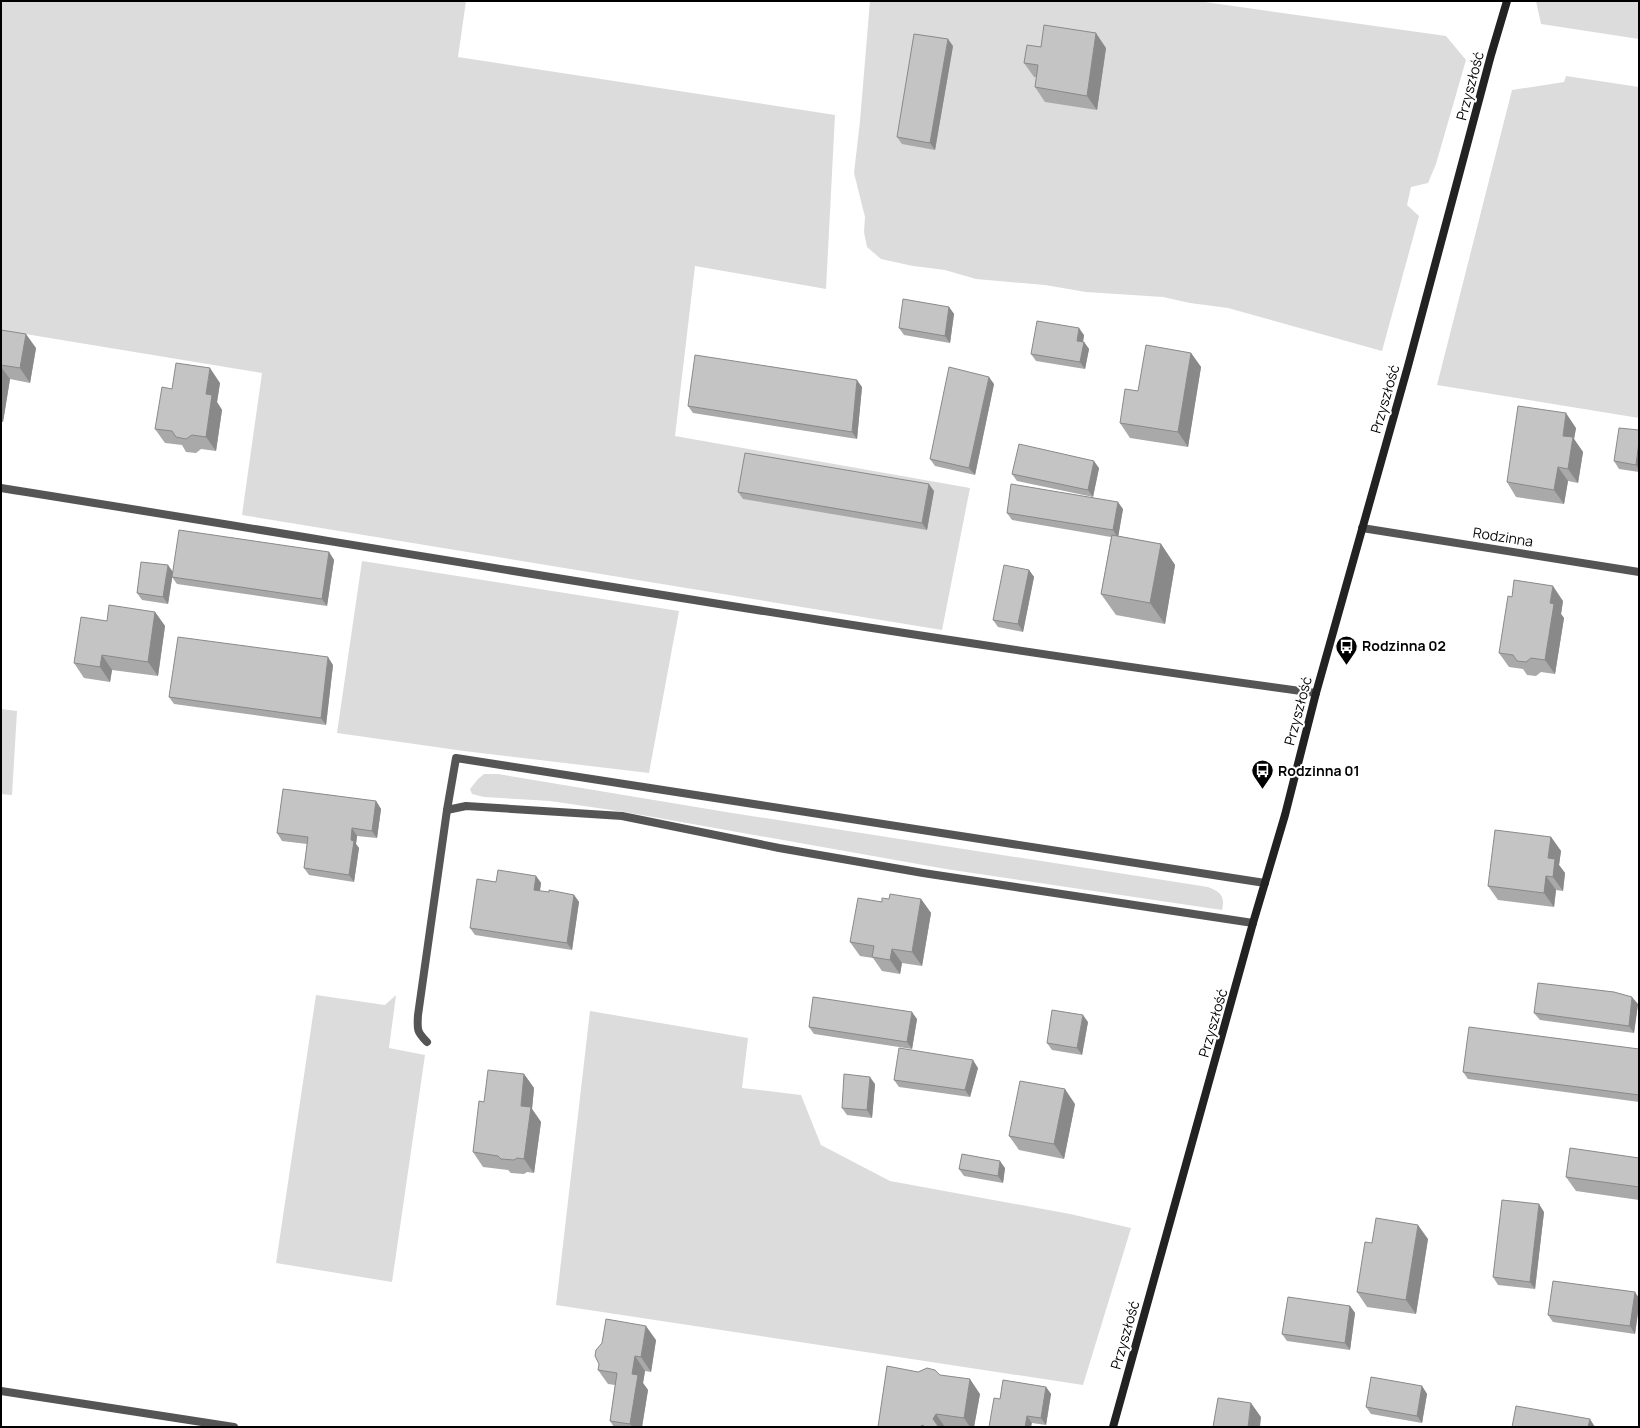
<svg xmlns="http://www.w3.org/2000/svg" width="1640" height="1428" viewBox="0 0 1640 1428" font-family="Manrope,sans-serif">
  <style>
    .green { fill: #dcdcdc }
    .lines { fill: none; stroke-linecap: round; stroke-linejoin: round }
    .lane { stroke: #555; stroke-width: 8 }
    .street { stroke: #555; stroke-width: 8 }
    .secondary { stroke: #222; stroke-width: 8 }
    .wall { fill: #a9a9a9 }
    .shaded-wall { fill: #898989 }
    .building { fill: #c4c4c4; stroke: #898989 }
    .labels { text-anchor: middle; stroke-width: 4; stroke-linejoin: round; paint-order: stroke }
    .street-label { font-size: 14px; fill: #000; stroke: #fff }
    .poi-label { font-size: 14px; font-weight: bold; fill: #000; stroke: #fff; text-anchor: start }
  </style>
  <rect width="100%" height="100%" fill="#fff"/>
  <g class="green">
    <polygon points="1,1 466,1 458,57 835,115 826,289 695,266 675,436 970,488 942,630 242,515 262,373 1,330"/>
    <polygon points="870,1 1198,1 1446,36 1466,60 1436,164 1428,183 1411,187 1407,205 1419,216 1382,351 1228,308 1190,303 1163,297 1086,292 1045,285 976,279 945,270 913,266 881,259 867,247 864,232 865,217 854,173 860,121"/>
    <polygon points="1536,1 1639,1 1639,39 1541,24"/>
    <polygon points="1566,76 1639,87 1639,418 1437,385 1512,90 1564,82"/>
    <polygon points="362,561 679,611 649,773 464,751 337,733"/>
    <polygon points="1,709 17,711 12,795 1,794"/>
    <path d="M484 774H498L726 812 1208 887C1221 892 1225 896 1222 910L946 869 625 812 550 801 484 797 472 794 470 789 478 779Z"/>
    <polygon points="316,995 385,1005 396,995 389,1048 425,1055 392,1282 276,1263"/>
    <polygon points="590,1011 748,1038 742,1088 801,1095 821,1145 890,1181 1070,1214 1131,1228 1083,1385 556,1305"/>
  </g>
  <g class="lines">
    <g class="lane">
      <path d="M1 488C439 558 876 633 1316 693"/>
      <polyline points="447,810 456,758 1265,883"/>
      <path d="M427 1042C417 1032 417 1030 418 1015L447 810 466 806 622 816 779 848 923 873 1253 923"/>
      <polyline points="1,1391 234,1427"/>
    </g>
    <polyline class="street" points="1362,528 1639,572"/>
    <polyline class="secondary" points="1113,1427 1253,923 1285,815 1316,693 1408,366 1491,55 1507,1"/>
  </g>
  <g class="wall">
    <polygon points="953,46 935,150 902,144 897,137"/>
    <polygon points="1041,47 1106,48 1097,110 1045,102 1035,87 1037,77 1034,77 1024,63"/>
    <polygon points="949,307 954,314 950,343 904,335 899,328"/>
    <polygon points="1,330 36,348 30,383 10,379 3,422 1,422"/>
    <polygon points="1084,335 1083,342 1084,342 1089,349 1085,369 1036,361 1031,354"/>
    <polygon points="1191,353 1201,367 1188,447 1130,438 1120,423 1138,391"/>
    <polygon points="220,383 217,402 222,410 216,451 201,449 196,453 186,452 182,445 165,443 155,429 172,389"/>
    <polygon points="994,384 975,475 935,466 930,459"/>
    <polygon points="862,387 857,439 693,413 688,406"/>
    <polygon points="1576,428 1574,439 1583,452 1578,483 1568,481 1564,504 1516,497 1507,482"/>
    <polygon points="1639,430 1639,472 1619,469 1614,461"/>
    <polygon points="1099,468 1093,497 1017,481 1012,474"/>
    <polygon points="934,491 927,530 743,499 738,492"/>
    <polygon points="1123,509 1118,536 1161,544 1175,565 1165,624 1116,615 1101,594 1111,537 1012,520 1007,513"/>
    <polygon points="329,552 334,560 327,606 177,584 172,577"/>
    <polygon points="1029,570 1034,577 1023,632 998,627 993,620"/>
    <polygon points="173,572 168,604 142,600 137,593"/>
    <polygon points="1563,601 1561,614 1564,618 1555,674 1541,672 1536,676 1527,675 1523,669 1509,667 1499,653"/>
    <polygon points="155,612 165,626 158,676 112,670 110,682 84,678 74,663 107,621"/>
    <polygon points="333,665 326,725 174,704 169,697"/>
    <polygon points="376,801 381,809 377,838 357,836 356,844 359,848 354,882 309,875 304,868 307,844 282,841 277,833"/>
    <polygon points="1551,837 1561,851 1559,865 1565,873 1563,891 1556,890 1554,907 1498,900 1488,886"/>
    <polygon points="536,876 541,883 540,891 574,895 579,902 572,950 475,935 470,928 496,882"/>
    <polygon points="889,899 921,899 931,913 922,966 902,963 900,974 882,971 873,958 860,956 850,942 882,902"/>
    <polygon points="1638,1004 1634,1033 1540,1020 1534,1013"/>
    <polygon points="917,1019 912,1049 814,1034 809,1027"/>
    <polygon points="1088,1022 1082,1055 1052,1050 1047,1043"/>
    <polygon points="1639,1049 1639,1102 1468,1079 1463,1072"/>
    <polygon points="978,1068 970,1097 899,1087 894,1080"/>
    <polygon points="524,1074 534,1088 532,1109 541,1122 534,1173 527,1172 524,1174 511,1173 508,1170 483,1167 473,1152 484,1102"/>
    <polygon points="875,1084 872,1118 847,1115 842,1108"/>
    <polygon points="1075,1104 1064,1159 1019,1150 1009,1136"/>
    <polygon points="1639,1158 1639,1200 1576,1191 1566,1177"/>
    <polygon points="1005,1168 1003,1183 964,1176 959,1169"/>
    <polygon points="1544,1212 1535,1289 1498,1285 1493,1277"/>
    <polygon points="1428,1239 1416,1314 1367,1307 1357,1292 1372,1243"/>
    <polygon points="1639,1298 1639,1305 1635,1334 1553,1322 1548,1315"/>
    <polygon points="1350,1306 1355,1313 1350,1350 1287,1341 1282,1334"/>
    <polygon points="656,1340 651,1372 645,1371 643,1383 648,1390 642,1427 614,1427 610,1421 615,1385 608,1384 598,1370"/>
    <polygon points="940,1375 980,1394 974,1427 878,1427"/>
    <polygon points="1422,1386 1427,1394 1422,1423 1371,1414 1366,1407"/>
    <polygon points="1046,1387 1051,1394 1046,1425 1032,1423 1000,1399"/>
  </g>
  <g class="shaded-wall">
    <polygon points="1096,33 1106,48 1097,110 1087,96"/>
    <polygon points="948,39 953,46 935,150 930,143"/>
    <polygon points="949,307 954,314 950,343 945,336"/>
    <polygon points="1079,328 1084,335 1082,348 1077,341"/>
    <polygon points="26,334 36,348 30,383 20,368"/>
    <polygon points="1084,342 1089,349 1085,369 1080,362"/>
    <polygon points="1191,353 1201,367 1188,447 1178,432"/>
    <polygon points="1,367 10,379 3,422 1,420"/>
    <polygon points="210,368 220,383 217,402 222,410 216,451 206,437 206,394"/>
    <polygon points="989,377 994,384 975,475 969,468"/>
    <polygon points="857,380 862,387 857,439 852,432"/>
    <polygon points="1566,413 1576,428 1574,439 1583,452 1578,483 1568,469 1563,436"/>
    <polygon points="1639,442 1639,470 1636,465"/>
    <polygon points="1094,461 1099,468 1093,497 1088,490"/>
    <polygon points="1558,467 1568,481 1564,504 1554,490"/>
    <polygon points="929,484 934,491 927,530 922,523"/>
    <polygon points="1118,502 1123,509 1118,538 1113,530"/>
    <polygon points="1161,544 1175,565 1165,624 1150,603"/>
    <polygon points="329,552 334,560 327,606 322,599"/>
    <polygon points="168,565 173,572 168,604 163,597"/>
    <polygon points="1029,570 1034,577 1023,632 1018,624"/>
    <polygon points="1553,586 1563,601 1561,614 1564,618 1555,674 1545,660 1550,603"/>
    <polygon points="155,612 165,626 158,676 148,662"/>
    <polygon points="102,655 112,670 110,682 100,667"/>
    <polygon points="328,657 333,665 326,725 321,718"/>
    <polygon points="376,801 381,809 377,838 372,831"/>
    <polygon points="352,828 357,836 356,844 359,848 354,882 349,875 351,840"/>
    <polygon points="1551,837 1561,851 1559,865 1565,873 1563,891 1553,877 1548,858"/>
    <polygon points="536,876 541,883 539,897 534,890"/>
    <polygon points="1546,876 1556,890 1554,907 1544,893"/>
    <polygon points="574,895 579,902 572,950 567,943"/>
    <polygon points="921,899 931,913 922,966 912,952"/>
    <polygon points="892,949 902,963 900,974 890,960"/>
    <polygon points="1632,997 1638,1004 1634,1033 1629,1026"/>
    <polygon points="912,1012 917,1019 912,1049 907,1042"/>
    <polygon points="1083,1015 1088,1022 1082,1055 1077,1048"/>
    <polygon points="973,1060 978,1068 970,1097 965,1090"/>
    <polygon points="524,1074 534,1088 532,1109 541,1122 534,1173 524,1159 521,1106"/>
    <polygon points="870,1077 875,1084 872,1118 867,1110"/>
    <polygon points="1065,1089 1075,1104 1064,1159 1054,1144"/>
    <polygon points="1000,1161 1005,1168 1003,1183 998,1176"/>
    <polygon points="1539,1204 1544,1212 1535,1289 1530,1282"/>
    <polygon points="1418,1225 1428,1239 1416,1314 1406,1300"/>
    <polygon points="1635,1292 1639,1298 1639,1305 1635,1334 1630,1326"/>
    <polygon points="1350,1306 1355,1313 1350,1350 1345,1343"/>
    <polygon points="646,1326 656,1340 651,1372 641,1357"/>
    <polygon points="635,1356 645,1371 643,1383 648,1390 642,1427 632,1427 630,1424 632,1374"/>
    <polygon points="970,1379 980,1394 974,1427 970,1427 964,1418"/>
    <polygon points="1422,1386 1427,1394 1422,1423 1417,1416"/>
    <polygon points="1046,1387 1051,1394 1046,1425 1041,1418"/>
    <polygon points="1251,1403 1261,1417 1260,1427 1248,1427"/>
    <polygon points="936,1414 945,1427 939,1427 933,1419"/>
    <polygon points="1027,1416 1032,1423 1031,1427 1025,1427"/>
    <polygon points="1590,1419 1595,1427 1588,1427"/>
  </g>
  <g class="building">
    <polygon points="1044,25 1096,33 1087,96 1035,87 1038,65 1024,63 1027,45 1041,47"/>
    <polygon points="914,34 948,39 930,143 897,137"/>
    <polygon points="903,299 949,307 945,336 899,328"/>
    <polygon points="1037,321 1079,328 1077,341 1084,342 1080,362 1031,354"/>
    <polygon points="1,330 26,334 20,368 1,365"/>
    <polygon points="1146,345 1191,353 1178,432 1120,423 1125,389 1138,391"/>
    <polygon points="695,355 857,380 852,432 688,406"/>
    <polygon points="176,363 210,368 206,394 212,395 206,437 192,435 186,439 176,437 172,431 155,429 162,387 172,389"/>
    <polygon points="949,367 989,377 969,468 930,459"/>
    <polygon points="1518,406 1566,413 1563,436 1573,437 1568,469 1558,467 1554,490 1507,482"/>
    <polygon points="1619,428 1639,430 1639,442 1636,465 1614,461"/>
    <polygon points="1019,444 1094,461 1088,490 1012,474"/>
    <polygon points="745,453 929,484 922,523 738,492"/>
    <polygon points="1011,484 1118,502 1113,530 1007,513"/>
    <polygon points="179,530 329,552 322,599 172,577"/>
    <polygon points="1112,535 1161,544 1150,603 1101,594"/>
    <polygon points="141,562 168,565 163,597 137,593"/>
    <polygon points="1004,565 1029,570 1018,624 993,620"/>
    <polygon points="1514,580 1553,586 1550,603 1554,604 1545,660 1531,658 1526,662 1517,661 1513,655 1499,653 1508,596 1512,597"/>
    <polygon points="109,605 155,612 148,662 102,655 100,667 74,663 81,617 107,621"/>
    <polygon points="178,637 328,657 321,718 169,697"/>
    <polygon points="283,789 376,801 372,831 352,828 351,840 354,841 349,875 304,868 308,837 277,833"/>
    <polygon points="1495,830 1551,837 1548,858 1555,859 1553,877 1546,876 1544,893 1488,886"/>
    <polygon points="498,870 536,876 534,890 549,892 549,890 574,895 567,943 470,928 477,879 496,882"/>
    <polygon points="890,894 921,899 912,952 892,949 890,960 872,957 874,946 850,942 858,898 882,902 882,898 889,899"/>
    <polygon points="1538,983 1614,992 1632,997 1629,1026 1534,1013"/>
    <polygon points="813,997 912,1012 907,1042 809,1027"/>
    <polygon points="1052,1010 1083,1015 1077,1048 1047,1043"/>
    <polygon points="1469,1027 1639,1049 1639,1095 1463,1072"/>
    <polygon points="899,1048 973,1060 965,1090 894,1080"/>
    <polygon points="488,1070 524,1074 521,1106 531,1107 524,1159 517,1158 514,1160 501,1159 498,1156 473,1152 479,1101 484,1102"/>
    <polygon points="844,1074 870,1077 867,1110 842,1108"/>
    <polygon points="1020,1081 1065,1089 1054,1144 1009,1136"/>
    <polygon points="1570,1148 1639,1158 1639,1187 1566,1177"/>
    <polygon points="962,1154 1000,1161 998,1176 959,1169"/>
    <polygon points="1502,1200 1539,1204 1530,1282 1493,1277"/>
    <polygon points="1376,1218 1418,1225 1406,1300 1357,1292 1365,1242 1372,1243"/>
    <polygon points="1553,1281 1635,1292 1630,1326 1548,1315"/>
    <polygon points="1288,1297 1350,1306 1345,1343 1282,1334"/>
    <polygon points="606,1319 646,1326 641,1357 635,1356 632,1374 638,1375 630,1424 610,1421 617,1373 598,1370 599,1364 595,1356 596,1350 602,1343"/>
    <polygon points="887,1366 918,1372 927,1368 935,1370 940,1375 970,1379 964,1418 936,1414 933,1419 938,1426 937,1427 924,1427 923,1425 919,1427 878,1427"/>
    <polygon points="1371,1377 1422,1386 1417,1416 1366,1407"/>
    <polygon points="1003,1380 1046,1387 1041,1418 1027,1416 1025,1427 989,1427 994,1398 1000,1399"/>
    <polygon points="1218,1398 1251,1403 1248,1427 1213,1427"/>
    <polygon points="1516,1406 1590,1419 1588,1427 1512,1427"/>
  </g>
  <defs>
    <symbol id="bus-pin" viewBox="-11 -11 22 30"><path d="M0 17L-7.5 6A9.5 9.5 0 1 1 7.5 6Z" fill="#000" stroke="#fff"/><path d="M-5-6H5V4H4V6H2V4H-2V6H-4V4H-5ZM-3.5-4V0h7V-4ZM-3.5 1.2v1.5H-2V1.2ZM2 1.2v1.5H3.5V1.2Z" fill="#fff"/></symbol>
  </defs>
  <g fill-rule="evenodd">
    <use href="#bus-pin" x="1334" y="634" width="25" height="34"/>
    <use href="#bus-pin" x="1250" y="758" width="25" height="34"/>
  </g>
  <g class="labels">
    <g class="street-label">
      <text transform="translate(1470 86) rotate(-75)" y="5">Przyszłość</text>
      <text transform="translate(1385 399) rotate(-74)" y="5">Przyszłość</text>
      <text transform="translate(1503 537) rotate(9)" y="5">Rodzinna</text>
      <text transform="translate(1298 711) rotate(-75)" y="5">Przyszłość</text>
      <text transform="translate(1213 1023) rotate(-74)" y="5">Przyszłość</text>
      <text transform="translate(1125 1335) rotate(-74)" y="5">Przyszłość</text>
    </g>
    <g class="poi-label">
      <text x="1362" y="651">Rodzinna 02</text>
      <text x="1278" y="776">Rodzinna 01</text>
    </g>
  </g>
  <rect width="1640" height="1428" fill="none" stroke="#000000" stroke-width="4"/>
</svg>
